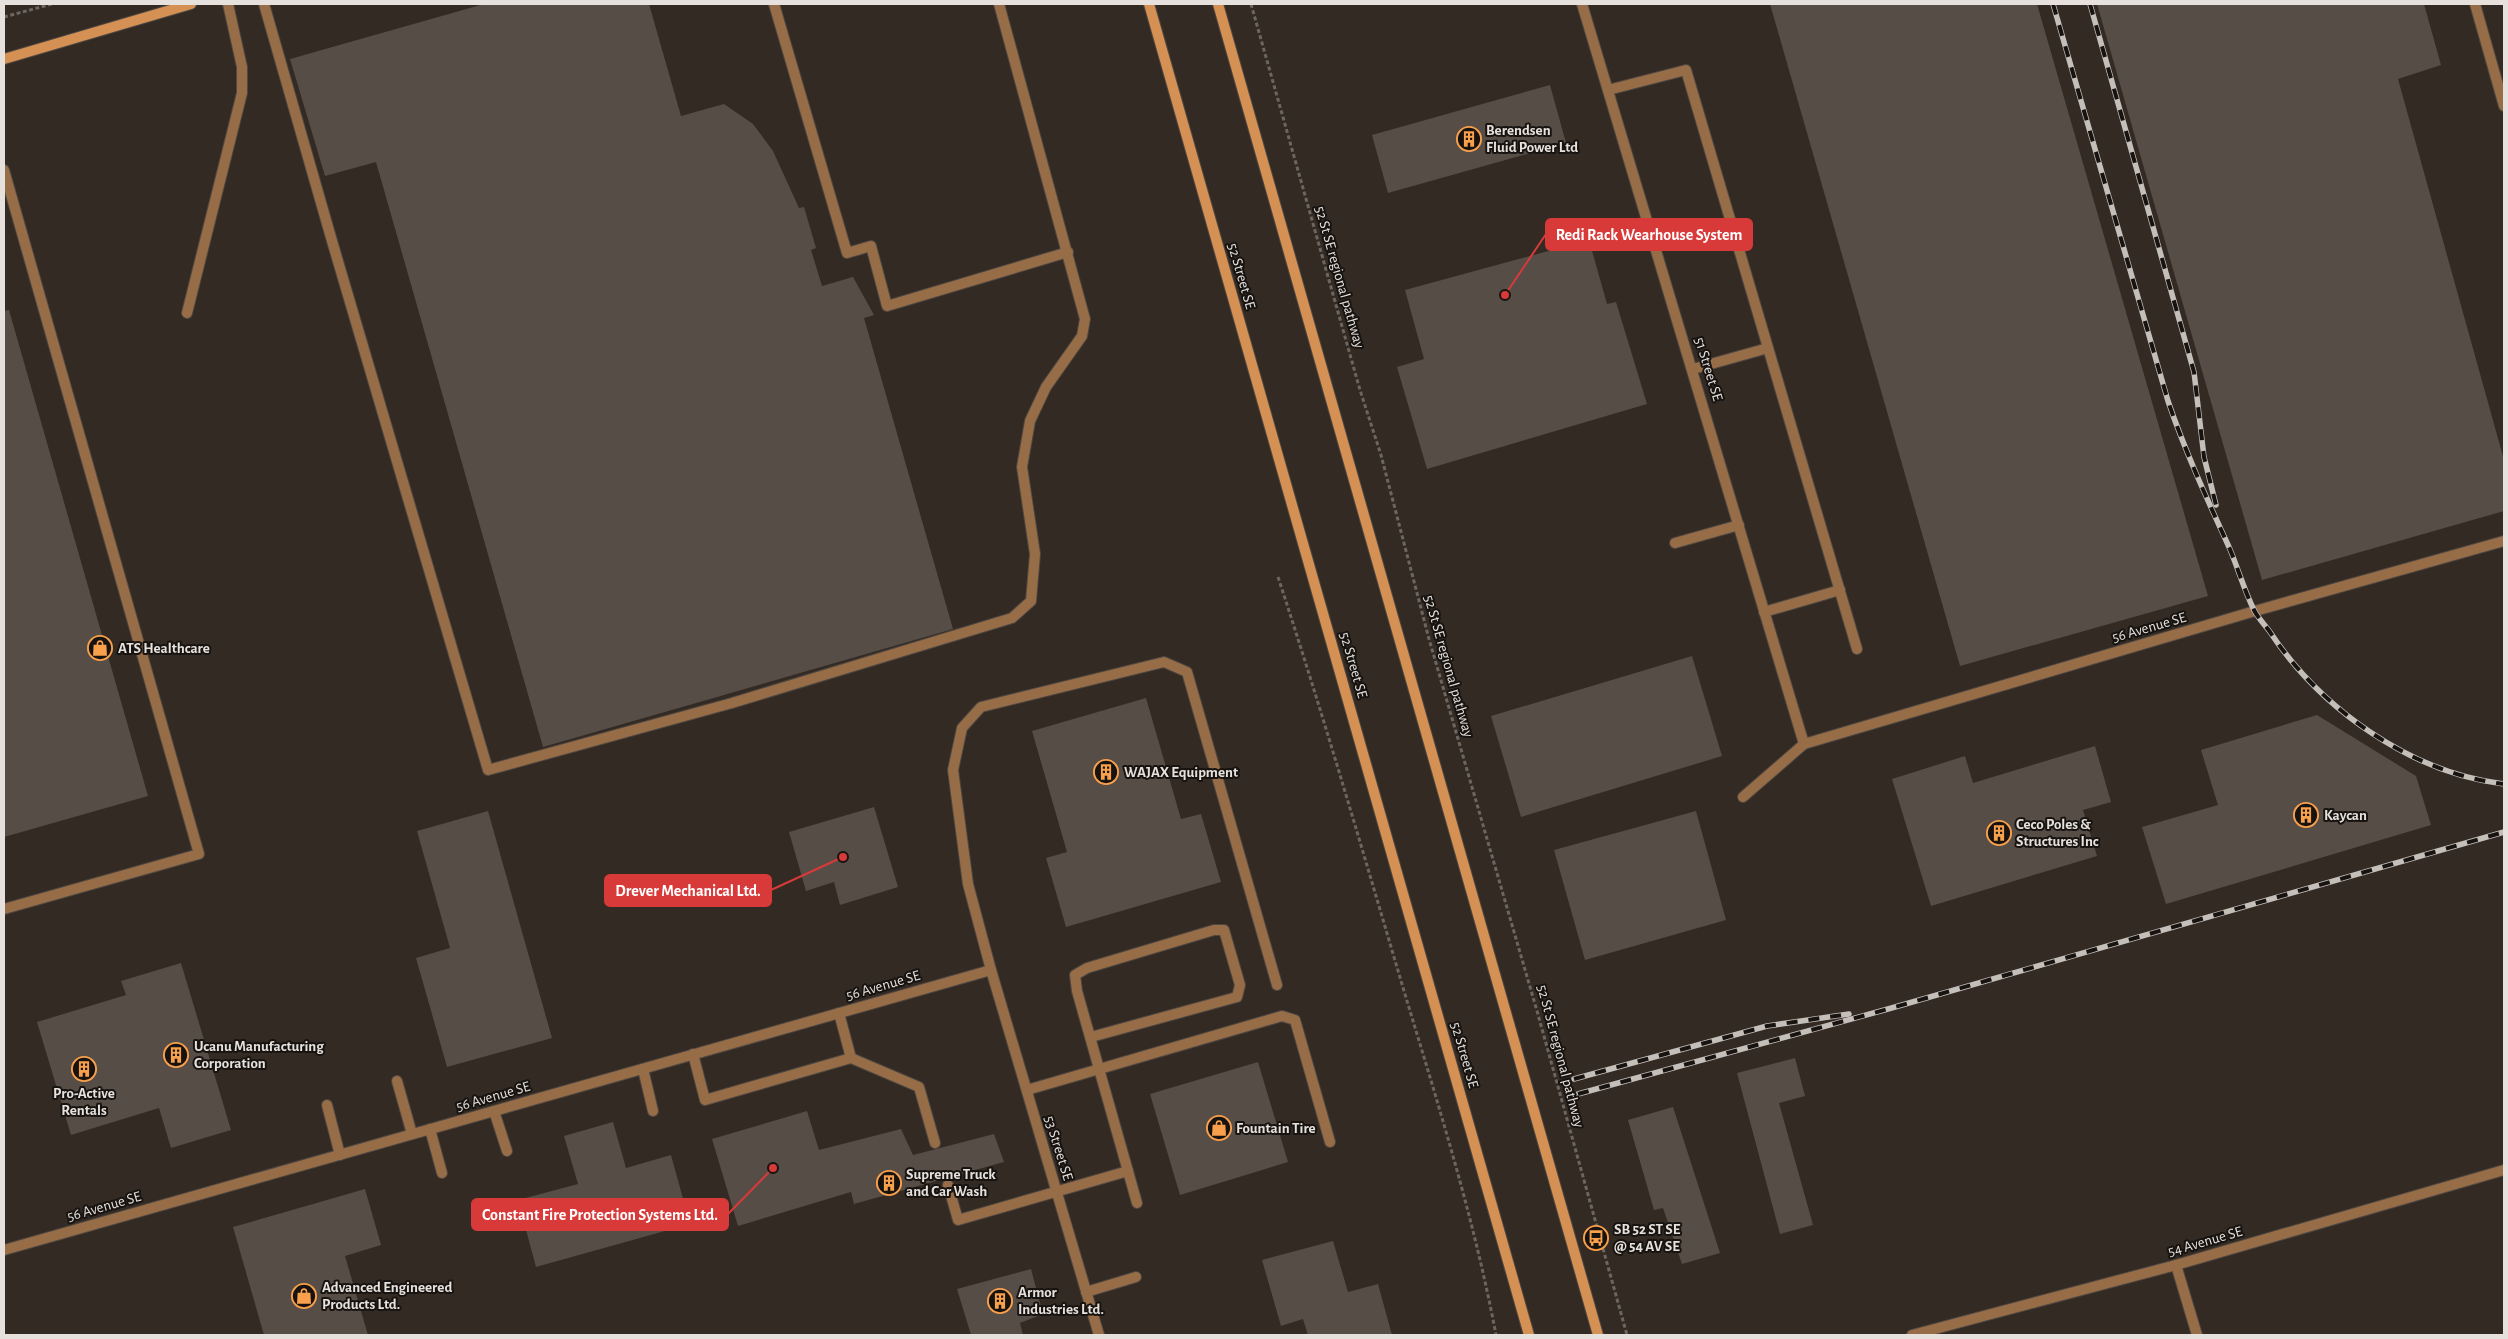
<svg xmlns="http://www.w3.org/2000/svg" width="2508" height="1339" viewBox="0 0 2508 1339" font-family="'Alegreya Sans',sans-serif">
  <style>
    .building { fill: #564d46 }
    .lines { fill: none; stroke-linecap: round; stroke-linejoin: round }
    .lane-casing { stroke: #4f4741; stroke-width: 12 }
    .street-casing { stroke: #4f4741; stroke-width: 12 }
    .secondary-casing { stroke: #4f4741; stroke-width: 12 }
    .path { stroke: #6d6660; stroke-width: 3; stroke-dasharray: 4 2.5; stroke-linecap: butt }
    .lane { stroke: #976d48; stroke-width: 10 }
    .street { stroke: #976d48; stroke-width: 10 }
    .secondary { stroke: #d59154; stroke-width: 10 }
    .rail-casing { stroke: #c5bfba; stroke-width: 5.5 }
    .rail { stroke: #171310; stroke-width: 4; stroke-dasharray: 11; stroke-linecap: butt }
    .labels { text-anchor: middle; stroke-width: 4; stroke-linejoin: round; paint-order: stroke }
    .poi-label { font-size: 15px; font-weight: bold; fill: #e6e1dc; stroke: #171310; text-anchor: start }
    .street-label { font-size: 15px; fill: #e6e1dc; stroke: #171310 }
    .leader { fill: none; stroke: #d83a3a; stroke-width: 2 }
    .callout-dot { fill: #d83a3a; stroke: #171310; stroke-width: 2 }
    .callout { fill: #d83a3a; stroke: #d83a3a; stroke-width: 2 }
    .callout-label { font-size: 16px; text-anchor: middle; font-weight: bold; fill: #fff }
  </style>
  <rect width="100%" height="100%" fill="#322a23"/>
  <g class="building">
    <polygon points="484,4 649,4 681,116 724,104 753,124 773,151 799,208 804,207 816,248 811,250 822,286 853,277 874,315 864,318 953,629 543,747 376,162 325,176 290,59"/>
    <polygon points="1770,4 2037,4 2208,596 1960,666"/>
    <polygon points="2097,4 2424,4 2441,65 2398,79 2504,460 2504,511 2262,580"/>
    <polygon points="1550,85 1566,143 1388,193 1372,135"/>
    <polygon points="1589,240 1607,304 1616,302 1647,404 1427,469 1397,367 1424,359 1405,290"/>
    <polygon points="9,310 148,796 4,837 4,311"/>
    <polygon points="1692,656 1722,756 1521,817 1491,716"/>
    <polygon points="1146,698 1181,819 1201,814 1221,882 1066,927 1046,858 1067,852 1032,731"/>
    <polygon points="2317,715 2416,776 2431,825 2166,904 2142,827 2218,805 2201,750"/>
    <polygon points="2095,746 2111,802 2083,810 2097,856 1931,906 1892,779 1965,756 1973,783"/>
    <polygon points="874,807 898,887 840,905 834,882 806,891 789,832"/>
    <polygon points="488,811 552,1038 447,1067 416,958 450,948 417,831"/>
    <polygon points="1696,811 1726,920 1585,960 1554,850"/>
    <polygon points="181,963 231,1130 171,1148 159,1108 71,1135 37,1022 126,995 121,981"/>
    <polygon points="1795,1058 1805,1096 1779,1103 1813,1225 1780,1234 1737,1073"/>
    <polygon points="1258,1062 1288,1162 1180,1195 1150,1094"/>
    <polygon points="1673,1107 1720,1253 1682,1264 1663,1208 1654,1210 1628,1120"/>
    <polygon points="807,1111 819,1150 901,1129 913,1155 994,1134 1004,1162 854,1204 851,1192 738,1226 712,1139"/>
    <polygon points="613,1122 626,1168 671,1155 690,1224 536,1267 518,1200 578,1184 564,1136"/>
    <polygon points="365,1189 381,1245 345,1256 368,1335 264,1335 233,1227"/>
    <polygon points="1333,1241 1348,1292 1378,1284 1392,1335 1308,1335 1303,1319 1281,1326 1262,1260"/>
    <polygon points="1031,1269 1043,1314 1020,1323 1023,1335 971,1335 957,1289"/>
  </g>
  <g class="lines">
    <defs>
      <g id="lane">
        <polyline points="264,4 332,241 488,770 732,703 1012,618 1031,601 1035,554 1022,467 1030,421 1046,387 1082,336 1085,319 999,4"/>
        <polyline points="774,4 847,253 871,246 887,306 1068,252"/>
        <polyline points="2475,4 2504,106"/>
        <polyline points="1608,90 1686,70 1857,649"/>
        <polyline points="4,170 199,854 4,909"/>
        <polyline points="187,313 242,93 242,67 228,4"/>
        <polyline points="1693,369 1768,348"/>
        <polyline points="1675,543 1739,525"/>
        <polyline points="1764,612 1840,590"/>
        <polyline points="1743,797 1804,744"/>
        <polyline points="991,970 968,884 953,770 962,728 981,707 1164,662 1187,672 1277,985"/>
        <polyline points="839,1013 851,1058"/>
        <polyline points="1091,1037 1237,997 1240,985 1224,930 1214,930 1087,968 1075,975 1077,991 1137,1203"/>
        <polyline points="693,1054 705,1100 851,1058 919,1087 935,1143"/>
        <polyline points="643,1069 653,1111"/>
        <polyline points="397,1081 412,1134"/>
        <polyline points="1027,1090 1282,1016 1295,1020 1330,1142"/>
        <polyline points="327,1105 340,1155"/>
        <polyline points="494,1111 507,1151"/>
        <polyline points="430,1129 442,1173"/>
        <polyline points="948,1185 958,1220 1128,1171"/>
        <polyline points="1086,1292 1136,1277"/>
      </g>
      <g id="street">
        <polyline points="1582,4 1804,744 2255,611 2504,541"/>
        <polyline points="4,1250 991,970 1099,1335"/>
        <polyline points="2176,1265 2197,1335"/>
        <polyline points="1912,1335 2176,1265 2504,1170"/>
      </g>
      <g id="secondary">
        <polyline points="1149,4 1529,1335"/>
        <polyline points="1218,4 1598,1335"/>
        <polyline points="4,59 191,4"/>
      </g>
    </defs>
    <use href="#lane" class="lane-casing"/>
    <use href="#street" class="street-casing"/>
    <use href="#secondary" class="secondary-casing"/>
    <g class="path">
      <polyline points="1251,4 1360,390 1381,455 1429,639 1537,1011 1627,1335"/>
      <polyline points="4,17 52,4"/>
      <path d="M1278 577C1323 714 1363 852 1404 991 1438 1104 1474 1218 1496 1335"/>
    </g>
    <use href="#lane" class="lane"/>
    <use href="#street" class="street"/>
    <use href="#secondary" class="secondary"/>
    <defs>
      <g id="rail">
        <path d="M2053 4 2168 401C2185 451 2207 499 2229 547 2238 568 2244 590 2254 610 2258 618 2265 625 2270 632 2321 709 2411 773 2504 784"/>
        <polyline points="2090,4 2194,372 2204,457 2216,505"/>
        <polyline points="1574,1079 1767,1026 1849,1014"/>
        <polyline points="1578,1094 1888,1009 2504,832"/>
      </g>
    </defs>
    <use href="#rail" class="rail-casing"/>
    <use href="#rail" class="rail"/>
  </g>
  <defs>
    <symbol id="building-ring" viewBox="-11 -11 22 22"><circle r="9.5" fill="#171310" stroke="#f9a04c" stroke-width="1.5"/><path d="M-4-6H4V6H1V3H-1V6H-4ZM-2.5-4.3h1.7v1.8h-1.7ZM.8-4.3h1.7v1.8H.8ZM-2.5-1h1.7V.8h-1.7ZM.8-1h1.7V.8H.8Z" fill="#f9a04c"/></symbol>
    <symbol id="shop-ring" viewBox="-11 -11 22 22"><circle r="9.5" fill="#171310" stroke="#f9a04c" stroke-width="1.5"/><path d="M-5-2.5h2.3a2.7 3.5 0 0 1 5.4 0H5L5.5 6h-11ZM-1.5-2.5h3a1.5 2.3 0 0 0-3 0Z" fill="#f9a04c"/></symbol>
    <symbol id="bus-ring" viewBox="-11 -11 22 22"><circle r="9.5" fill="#171310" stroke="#f9a04c" stroke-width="1.5"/><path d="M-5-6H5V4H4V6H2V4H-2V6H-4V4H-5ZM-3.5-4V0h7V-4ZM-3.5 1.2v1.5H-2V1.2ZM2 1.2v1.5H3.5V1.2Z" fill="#f9a04c"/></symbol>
  </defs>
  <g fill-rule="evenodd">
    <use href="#building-ring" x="1455" y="125" width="28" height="28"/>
    <use href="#shop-ring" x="86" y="634" width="28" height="28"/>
    <use href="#building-ring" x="1092" y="758" width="28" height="28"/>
    <use href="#building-ring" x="2292" y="801" width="28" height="28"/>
    <use href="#building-ring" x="1985" y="819" width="28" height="28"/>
    <use href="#building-ring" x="162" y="1041" width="28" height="28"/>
    <use href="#building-ring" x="70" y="1055" width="28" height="28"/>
    <use href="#shop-ring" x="1205" y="1114" width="28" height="28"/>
    <use href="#building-ring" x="875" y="1169" width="28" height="28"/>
    <use href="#bus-ring" x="1582" y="1224" width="28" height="28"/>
    <use href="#shop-ring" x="290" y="1282" width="28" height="28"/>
    <use href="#building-ring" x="986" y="1287" width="28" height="28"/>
  </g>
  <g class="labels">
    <g class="poi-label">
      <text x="1486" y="135">Berendsen<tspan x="1486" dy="17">Fluid Power Ltd</tspan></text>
      <text x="118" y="653">ATS Healthcare</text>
      <text x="1124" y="777">WAJAX Equipment</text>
      <text x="2324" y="820">Kaycan</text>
      <text x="2016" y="829">Ceco Poles &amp;<tspan x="2016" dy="17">Structures Inc</tspan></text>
      <text x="194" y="1051">Ucanu Manufacturing<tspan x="194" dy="17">Corporation</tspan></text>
      <text x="84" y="1098" text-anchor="middle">Pro-Active<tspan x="84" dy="17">Rentals</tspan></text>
      <text x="1236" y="1133">Fountain Tire</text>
      <text x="906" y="1179">Supreme Truck<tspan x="906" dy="17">and Car Wash</tspan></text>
      <text x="1614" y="1234">SB 52 ST SE<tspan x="1614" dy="17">@ 54 AV SE</tspan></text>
      <text x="322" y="1292">Advanced Engineered<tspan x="322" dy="17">Products Ltd.</tspan></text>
      <text x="1018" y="1297">Armor<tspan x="1018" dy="17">Industries Ltd.</tspan></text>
    </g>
    <g class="street-label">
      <text transform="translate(1242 276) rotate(74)" y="5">52 Street SE</text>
      <text transform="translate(1340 277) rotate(74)" y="5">52 St SE regional pathway</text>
      <text transform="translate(1709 369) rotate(73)" y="5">51 Street SE</text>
      <text transform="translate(2149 627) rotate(-16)" y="5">56 Avenue SE</text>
      <text transform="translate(1354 665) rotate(74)" y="5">52 Street SE</text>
      <text transform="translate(1449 666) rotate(74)" y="5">52 St SE regional pathway</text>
      <text transform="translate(883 985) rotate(-16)" y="5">56 Avenue SE</text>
      <text transform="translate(1465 1055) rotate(74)" y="5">52 Street SE</text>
      <text transform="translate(1561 1056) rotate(75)" y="5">52 St SE regional pathway</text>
      <text transform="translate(493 1096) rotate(-16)" y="5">56 Avenue SE</text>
      <text transform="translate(1059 1148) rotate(73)" y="5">53 Street SE</text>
      <text transform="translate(104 1206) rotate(-16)" y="5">56 Avenue SE</text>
      <text transform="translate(2205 1241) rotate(-16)" y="5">54 Avenue SE</text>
    </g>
  </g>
  <path class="leader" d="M1505 295L1546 234M843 857L771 890M773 1168L728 1214"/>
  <g class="callout-dot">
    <circle cx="1505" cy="295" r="5"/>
    <circle cx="843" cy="857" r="5"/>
    <circle cx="773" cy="1168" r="5"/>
  </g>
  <g class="callout">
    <rect x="1546" y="219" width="206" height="31" rx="5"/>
    <rect x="605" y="875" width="166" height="31" rx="5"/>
    <rect x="472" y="1199" width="256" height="31" rx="5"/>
  </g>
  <g class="callout-label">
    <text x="1649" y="240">Redi Rack Wearhouse System</text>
    <text x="688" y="896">Drever Mechanical Ltd.</text>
    <text x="600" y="1220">Constant Fire Protection Systems Ltd.</text>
  </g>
  <rect width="2508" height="1339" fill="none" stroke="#e6e1dc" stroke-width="10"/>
</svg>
